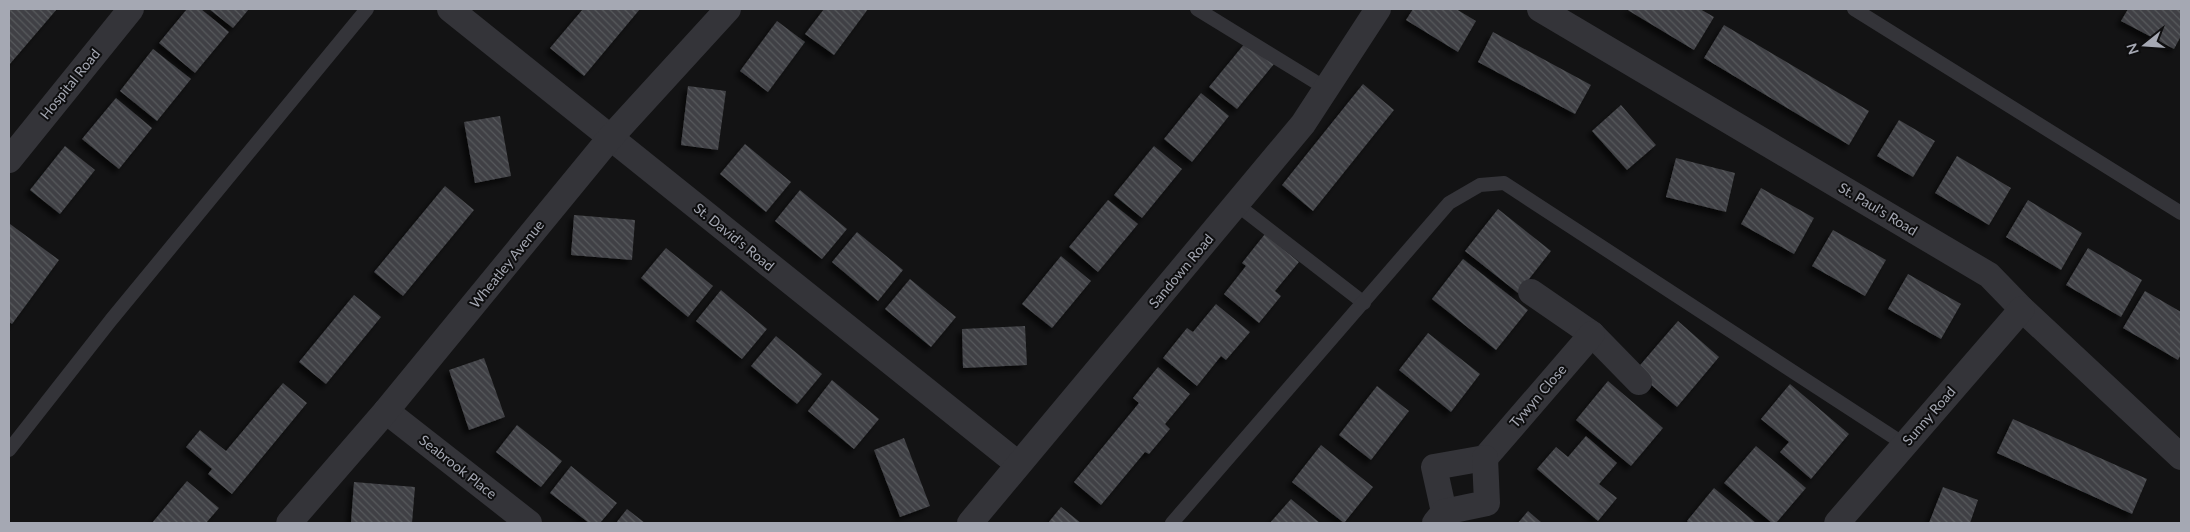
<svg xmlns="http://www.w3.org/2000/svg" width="2190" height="532" viewBox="0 0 2190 532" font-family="Lato,sans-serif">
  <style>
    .building { fill: url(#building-back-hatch); filter: url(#shadow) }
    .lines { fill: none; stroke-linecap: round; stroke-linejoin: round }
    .lane { stroke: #343439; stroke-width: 14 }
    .street { stroke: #343439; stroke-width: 26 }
    .labels { text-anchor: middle; stroke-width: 4; stroke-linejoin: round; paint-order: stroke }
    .street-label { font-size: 14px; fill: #a5a8b3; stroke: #0e0e0f }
  </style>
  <defs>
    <pattern id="building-back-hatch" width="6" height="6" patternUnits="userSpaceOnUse" patternTransform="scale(1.25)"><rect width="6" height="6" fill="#3f4044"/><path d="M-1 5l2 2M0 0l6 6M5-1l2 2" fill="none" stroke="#58595d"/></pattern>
    <filter id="shadow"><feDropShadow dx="-4.5" dy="4.5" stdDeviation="2.5" flood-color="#0009"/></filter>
  </defs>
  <rect width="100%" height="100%" fill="#131314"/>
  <g class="building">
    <polygon points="9,9 57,9 9,65"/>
    <polygon points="187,9 201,9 229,32 195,73 159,43"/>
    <polygon points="209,9 249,9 233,28"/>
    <polygon points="583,9 640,9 584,76 550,48"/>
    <polygon points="824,9 868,9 834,55 805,34"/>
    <polygon points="1413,9 1456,9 1476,21 1458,52 1406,20"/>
    <polygon points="1626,9 1700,9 1714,17 1694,50"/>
    <polygon points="2128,9 2181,10 2181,36 2174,49 2121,21"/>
    <polygon points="777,21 805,42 768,92 740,71"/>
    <polygon points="1724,25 1869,111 1849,145 1704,58"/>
    <polygon points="1493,32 1591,85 1575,114 1478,62"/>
    <polygon points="1246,42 1274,64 1237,109 1209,87"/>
    <polygon points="153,49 191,79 157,121 120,91"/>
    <polygon points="1363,84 1394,110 1313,211 1282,185"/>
    <polygon points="688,86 726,91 718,150 681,145"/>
    <polygon points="1201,93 1229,116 1192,162 1164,139"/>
    <polygon points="116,98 152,128 119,169 82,139"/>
    <polygon points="1621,105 1656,145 1627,170 1592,131"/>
    <polygon points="500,116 511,176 475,183 464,122"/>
    <polygon points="1899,120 1935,141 1913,177 1877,156"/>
    <polygon points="745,144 791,182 766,212 720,174"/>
    <polygon points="65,146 95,170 60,214 30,190"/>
    <polygon points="1154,146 1182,169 1142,218 1114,195"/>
    <polygon points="1957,156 2011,188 1989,225 1935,193"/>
    <polygon points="1676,158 1735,173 1726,212 1666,197"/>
    <polygon points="445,186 474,210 403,296 374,272"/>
    <polygon points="1761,188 1814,218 1794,254 1741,224"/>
    <polygon points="800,190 847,229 822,259 775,221"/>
    <polygon points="1108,200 1138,224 1098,272 1069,247"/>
    <polygon points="2028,200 2082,233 2061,270 2006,237"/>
    <polygon points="1498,209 1551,251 1518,293 1465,251"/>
    <polygon points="574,215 635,220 632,260 571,255"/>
    <polygon points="10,224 59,260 12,324 9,322"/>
    <polygon points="1833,230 1886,260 1865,296 1812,266"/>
    <polygon points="857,232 903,270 878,301 832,262"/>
    <polygon points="1265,234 1299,262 1275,291 1281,296 1259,323 1224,294 1246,266 1242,263"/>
    <polygon points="666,248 713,286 688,317 641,278"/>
    <polygon points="2088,248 2142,280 2121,317 2066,285"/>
    <polygon points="1061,256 1091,281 1052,328 1022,304"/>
    <polygon points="1463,259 1528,310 1496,350 1432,299"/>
    <polygon points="1908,274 1961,304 1941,339 1888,309"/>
    <polygon points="910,279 956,317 931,347 885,309"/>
    <polygon points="721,290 767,329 742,359 696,321"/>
    <polygon points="2145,291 2181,312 2181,354 2178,360 2123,328"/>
    <polygon points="354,295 381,317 326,384 299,362"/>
    <polygon points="1216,304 1250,332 1226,360 1221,356 1197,386 1163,358 1187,328 1193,332"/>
    <polygon points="1678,321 1719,357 1677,407 1635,371"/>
    <polygon points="1025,326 1027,365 963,368 962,329"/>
    <polygon points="1428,333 1480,374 1451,412 1399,370"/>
    <polygon points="776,336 822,374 797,404 751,366"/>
    <polygon points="484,358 505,417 469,430 449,370"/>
    <polygon points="1158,367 1190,394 1165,424 1170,429 1149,454 1145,452 1101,505 1074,482 1139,403 1133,398"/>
    <polygon points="832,380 879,419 854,449 808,411"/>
    <polygon points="1608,381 1663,428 1631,466 1576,420"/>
    <polygon points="283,383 307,403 232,494 208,474 212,469 186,447 200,430 226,451"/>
    <polygon points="1790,384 1849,434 1811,479 1780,452 1789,442 1761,419"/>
    <polygon points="1377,386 1409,411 1371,460 1339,435"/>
    <polygon points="2013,419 2147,479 2132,514 1997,453"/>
    <polygon points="517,425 562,461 541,487 496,452"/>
    <polygon points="1586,436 1617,463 1599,484 1617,498 1598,521 1537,469 1556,447 1568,457"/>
    <polygon points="904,438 930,506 900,517 874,450"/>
    <polygon points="1321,445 1373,487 1344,523 1292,482"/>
    <polygon points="1756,446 1806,488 1776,523 1772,523 1724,483"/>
    <polygon points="571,466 617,503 600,523 589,523 550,493"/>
    <polygon points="187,481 219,508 206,523 152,523"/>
    <polygon points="354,482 415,487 412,523 351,522"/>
    <polygon points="1943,487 1978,500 1970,523 1929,523"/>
    <polygon points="1714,488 1756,523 1689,523 1687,521"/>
    <polygon points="1291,499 1320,523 1270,523"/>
    <polygon points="1061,507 1081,523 1048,523"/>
    <polygon points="627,509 645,523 616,523"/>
    <polygon points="1528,511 1542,523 1518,523"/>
  </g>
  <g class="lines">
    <g class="lane">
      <polyline points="1197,9 1327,89"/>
      <polyline points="1854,9 2181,213"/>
      <polyline points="1236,204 1364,303"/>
      <polyline points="9,450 111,320 367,9"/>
      <polyline points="1172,523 1449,203 1480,185 1504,183 1904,444"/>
    </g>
    <g class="street">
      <polyline points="450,9 1018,464"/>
      <polyline points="1540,9 1989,275 2022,309 2181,457"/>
      <polyline points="9,160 131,9"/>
      <polyline points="1531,292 1592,334 1639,382"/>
      <polyline points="386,411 529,523"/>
      <polyline points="1485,458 1592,334"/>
      <polyline points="1444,512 1434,467 1485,458"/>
      <polyline points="289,523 386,411 610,138 728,9"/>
      <polyline points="970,523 1303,124 1378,9"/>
      <polyline points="1435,523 1444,512 1487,503 1485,458"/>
      <polyline points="1837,523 2022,309"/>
    </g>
  </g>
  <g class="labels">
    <g class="street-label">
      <text transform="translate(70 84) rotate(-51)" y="5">Hospital Road</text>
      <text transform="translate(1878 209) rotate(31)" y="5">St. Paul's Road</text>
      <text transform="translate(734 237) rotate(39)" y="5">St. David's Road</text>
      <text transform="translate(507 264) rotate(-51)" y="5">Wheatley Avenue</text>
      <text transform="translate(1181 271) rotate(-50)" y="5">Sandown Road</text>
      <text transform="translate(1538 396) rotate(-49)" y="5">Tywyn Close</text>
      <text transform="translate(1929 416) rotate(-49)" y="5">Sunny Road</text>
      <text transform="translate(458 467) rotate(38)" y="5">Seabrook Place</text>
    </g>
  </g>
  <rect width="2190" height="532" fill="none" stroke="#a5a8b3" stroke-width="20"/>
  <g transform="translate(2145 45) rotate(253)" stroke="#0e0e0f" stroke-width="4" paint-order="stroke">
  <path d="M0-4L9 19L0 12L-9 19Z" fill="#a5a8b3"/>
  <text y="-8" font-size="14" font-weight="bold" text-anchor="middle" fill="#a5a8b3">N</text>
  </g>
</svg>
